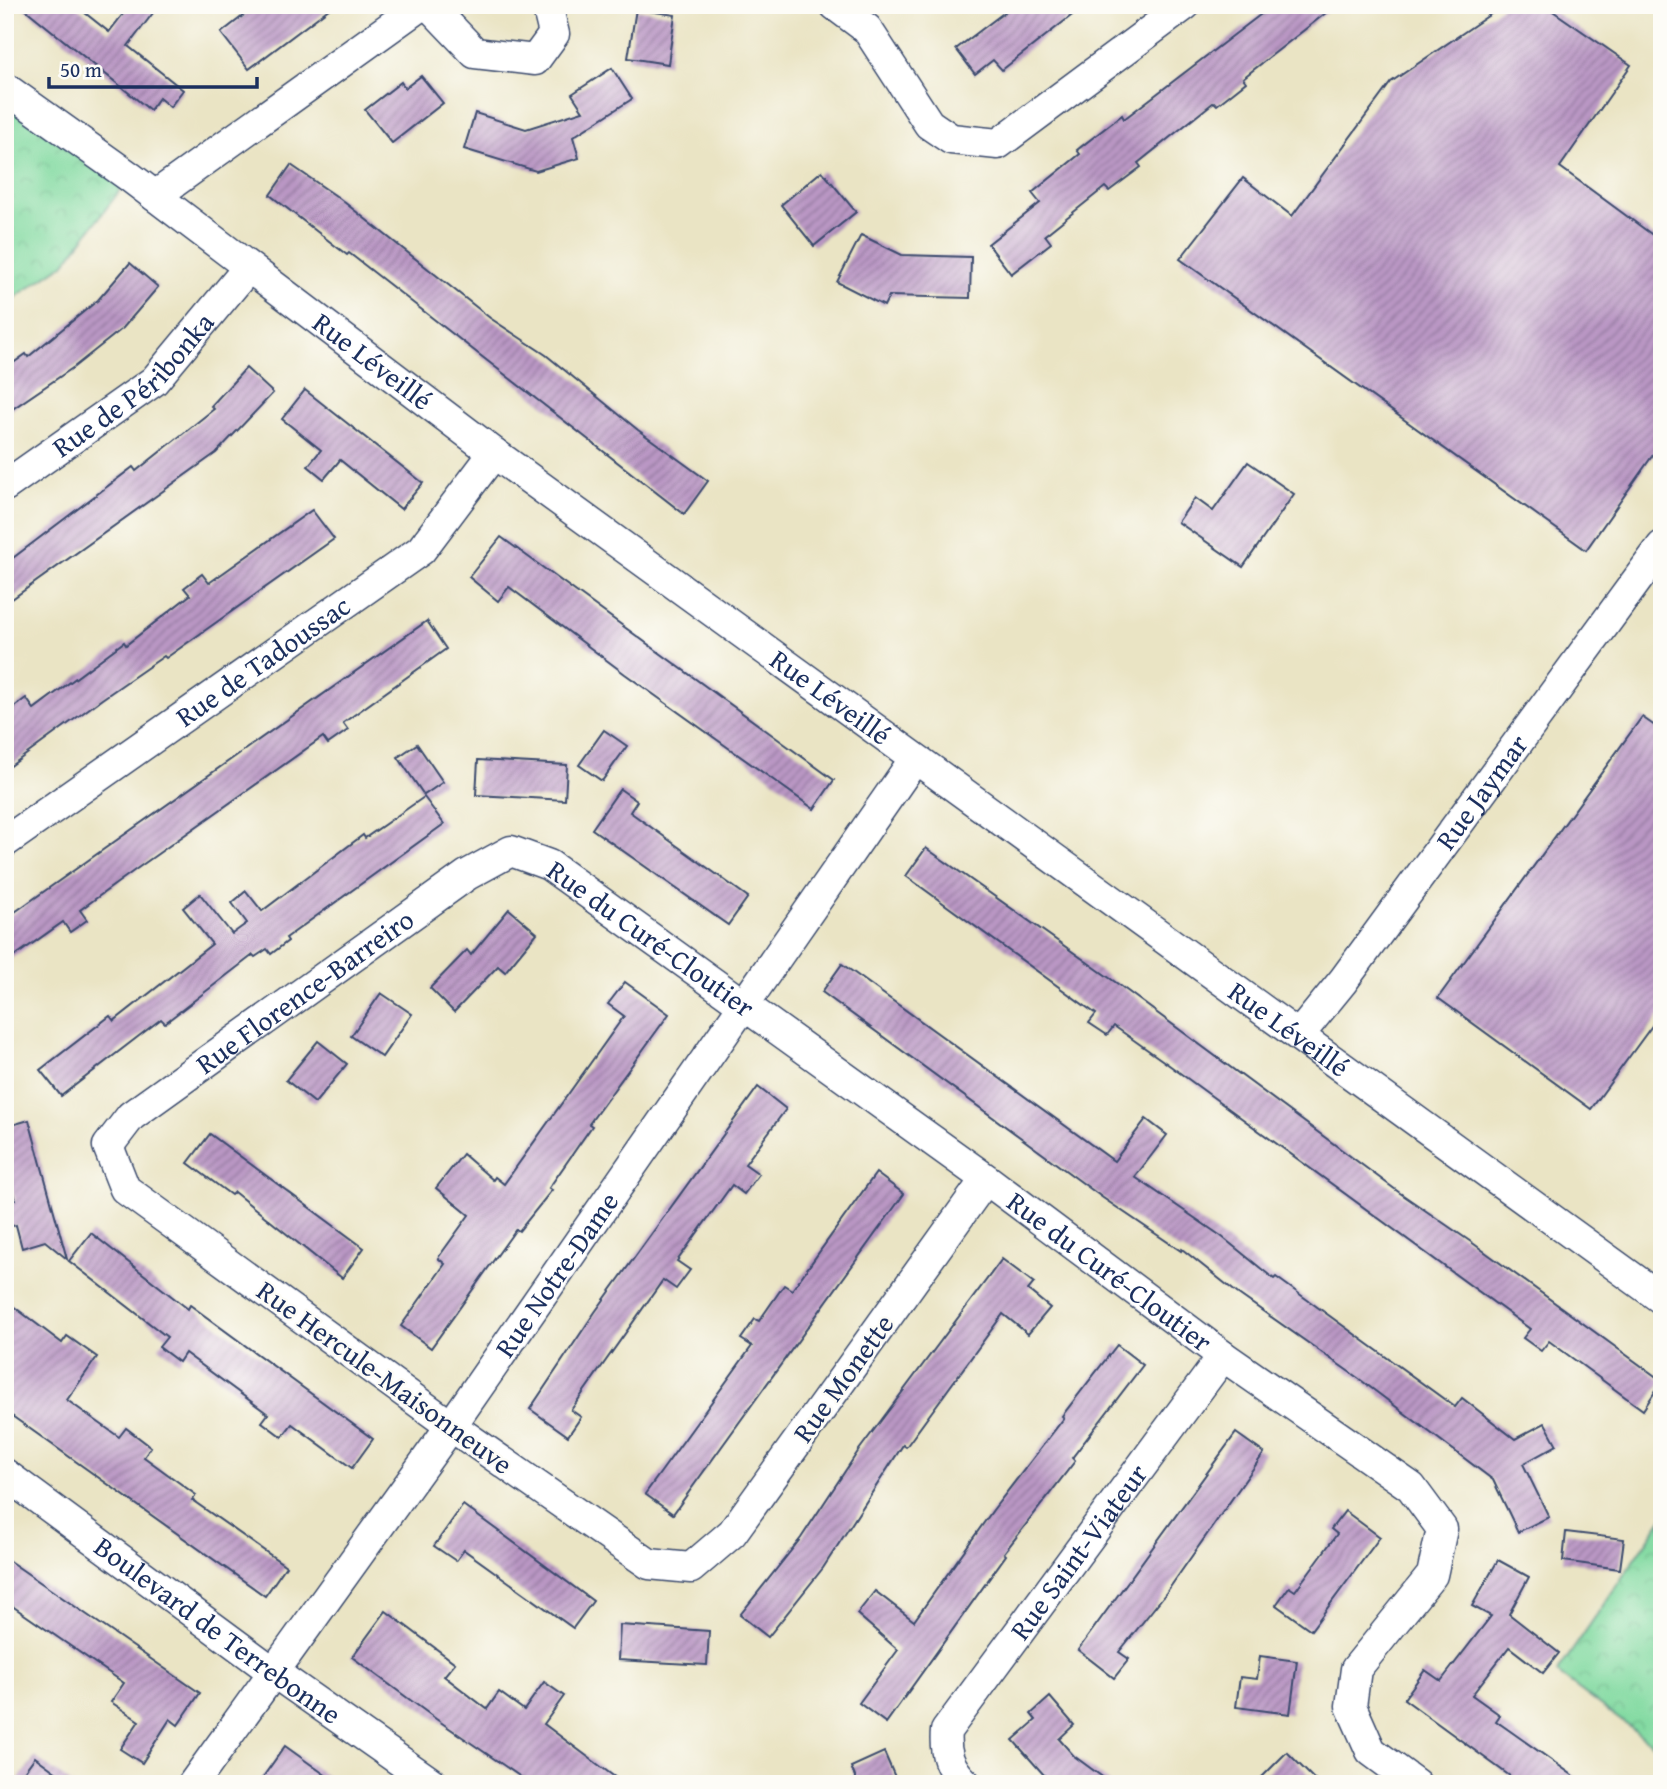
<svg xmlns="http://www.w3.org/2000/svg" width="1667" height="1789" viewBox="0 0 1667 1789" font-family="'Gentium Book Plus',serif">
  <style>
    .park { fill: url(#park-crowns); stroke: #4d847e; stroke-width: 2 }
    .building { fill: url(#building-hatch) }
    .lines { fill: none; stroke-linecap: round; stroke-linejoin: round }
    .minor-casing { stroke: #3a4a6d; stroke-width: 33 }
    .minor { stroke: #fff; stroke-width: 30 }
    .labels { text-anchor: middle; stroke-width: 5; stroke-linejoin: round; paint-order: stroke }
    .street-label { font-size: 28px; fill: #1b2f5e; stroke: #fdfcf7 }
  </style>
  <defs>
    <pattern id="park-crowns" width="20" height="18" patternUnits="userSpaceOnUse" patternTransform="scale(1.75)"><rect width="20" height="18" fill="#7fd99f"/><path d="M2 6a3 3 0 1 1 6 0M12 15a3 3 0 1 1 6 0" fill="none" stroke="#6dbb8b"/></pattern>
    <pattern id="building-hatch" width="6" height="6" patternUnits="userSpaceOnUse" patternTransform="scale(1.75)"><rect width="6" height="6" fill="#ba97c4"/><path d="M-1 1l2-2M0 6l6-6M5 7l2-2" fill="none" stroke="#967ca2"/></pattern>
  </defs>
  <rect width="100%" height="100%" fill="#fdfcf7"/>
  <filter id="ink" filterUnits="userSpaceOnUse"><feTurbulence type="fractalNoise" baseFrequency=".0143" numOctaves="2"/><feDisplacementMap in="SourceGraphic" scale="14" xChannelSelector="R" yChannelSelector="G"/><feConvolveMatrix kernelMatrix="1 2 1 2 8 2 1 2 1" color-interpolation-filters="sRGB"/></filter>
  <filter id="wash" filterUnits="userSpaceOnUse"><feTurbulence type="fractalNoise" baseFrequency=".00686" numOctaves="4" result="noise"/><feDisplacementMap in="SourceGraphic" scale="28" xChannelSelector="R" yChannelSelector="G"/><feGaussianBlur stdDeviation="1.57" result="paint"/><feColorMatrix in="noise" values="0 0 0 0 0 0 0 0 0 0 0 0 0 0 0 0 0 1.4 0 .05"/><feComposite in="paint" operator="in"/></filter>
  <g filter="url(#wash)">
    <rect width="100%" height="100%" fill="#eae4c4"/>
    <g class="park">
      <polygon points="5,88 130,177 64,264 5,304"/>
      <polygon points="1662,1519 1662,1751 1557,1673"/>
    </g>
    <g id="blocks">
      <g class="building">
        <polygon points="20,5 75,5 109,32 130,5 159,5 128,46 183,90 170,107 159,98 150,110"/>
        <polygon points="257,5 334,5 249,69 221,33"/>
        <polygon points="1014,5 1085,5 1002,70 993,60 975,74 956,49"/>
        <polygon points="1273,5 1336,5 1243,78 1246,82 1217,105 1214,102 1138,163 1141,167 1109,191 1105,187 1045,235 1051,243 1011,274 988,244 1040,203 1032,193 1080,154 1077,150 1122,115 1124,119"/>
        <polygon points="1504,5 1544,5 1631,65 1560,167 1662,242 1662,442 1586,550 1180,259 1243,178 1292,216 1391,82"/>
        <polygon points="636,9 675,15 668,64 628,58"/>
        <polygon points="612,68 632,99 573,137 579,158 536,171 464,149 475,113 526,129 583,111 572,94"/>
        <polygon points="421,76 443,103 392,143 365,110 401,82 405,88"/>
        <polygon points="291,165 339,198 490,318 546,355 638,430 708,481 684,514 349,253 347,255 270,195"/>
        <polygon points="822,171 856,212 814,246 781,205"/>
        <polygon points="861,235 902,255 971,257 970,298 889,296 884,306 837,282"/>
        <polygon points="130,263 158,287 123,328 74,367 5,414 5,369 26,354 28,357 98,300"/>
        <polygon points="246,368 273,393 216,453 5,604 5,564 133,467 136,471 214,409 211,406"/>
        <polygon points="305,390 423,483 401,509 340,460 324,479 308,466 321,450 282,419"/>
        <polygon points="1248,462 1294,494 1243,567 1178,522 1195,498 1213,511"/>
        <polygon points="312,510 334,539 166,658 164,656 102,699 5,770 5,714 26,698 34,709 124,642 126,645 190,595 184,588 202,574 209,583"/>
        <polygon points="501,537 834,780 814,809 625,674 509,587 498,601 469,577"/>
        <polygon points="427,621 446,649 343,723 348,730 328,744 323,737 135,870 80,910 87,920 70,932 63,922 5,963 5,919"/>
        <polygon points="1642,717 1662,731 1662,1012 1591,1109 1438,998"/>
        <polygon points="604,730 627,746 602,781 579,765"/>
        <polygon points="417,744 443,782 424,795 398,757"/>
        <polygon points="478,760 567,765 565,800 476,795"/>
        <polygon points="620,789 637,801 630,812 748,897 728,925 592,829"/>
        <polygon points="424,797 444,824 286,938 288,941 271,954 267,949 255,957 253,955 165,1023 161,1019 61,1096 40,1070 110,1016 114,1021 212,944 183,908 200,894 232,934 247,923 232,903 246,891 262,911 363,835 365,838"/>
        <polygon points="926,848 1118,984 1400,1193 1474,1244 1662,1381 1643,1410 1549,1341 1541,1351 1523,1338 1530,1329 1169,1065 1114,1026 1107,1035 1089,1023 1096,1014 906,876"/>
        <polygon points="509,909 537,933 505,972 498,966 454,1012 430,988 467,950 471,955"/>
        <polygon points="842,964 1114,1161 1146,1119 1167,1135 1135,1177 1221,1236 1274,1279 1276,1277 1455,1407 1462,1398 1515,1439 1545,1423 1557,1445 1523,1464 1549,1517 1518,1532 1493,1480 1358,1378 1237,1293 1182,1249 1181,1251 1103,1198 822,992"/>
        <polygon points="625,982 669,1014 589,1124 592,1126 549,1188 552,1190 519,1231 516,1229 431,1348 401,1326 445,1264 438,1258 469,1215 436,1188 463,1154 493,1180 495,1177 504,1184 624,1016 608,1004"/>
        <polygon points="381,993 412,1014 382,1057 351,1036"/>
        <polygon points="318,1041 347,1064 315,1103 286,1080"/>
        <polygon points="758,1087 786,1109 745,1164 759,1174 744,1194 732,1185 677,1261 690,1270 676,1289 663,1280 571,1410 581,1417 568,1436 530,1409 595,1312"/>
        <polygon points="29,1120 67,1259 45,1241 22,1248 16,1225 5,1228 5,1203 15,1200 5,1164 5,1127"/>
        <polygon points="210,1134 364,1248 342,1278 234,1192 231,1195 188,1163"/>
        <polygon points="876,1173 904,1194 673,1514 645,1494 752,1346 741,1339 755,1319 759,1321 784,1285 792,1290"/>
        <polygon points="91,1233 188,1309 190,1305 373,1439 352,1468 292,1424 282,1437 262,1422 268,1414 185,1353 179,1362 159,1347 167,1337 69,1261"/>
        <polygon points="1002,1259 1034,1283 1028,1290 1050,1308 1028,1334 1003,1314 906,1447 903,1445 823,1568 768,1637 740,1615 801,1538 859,1450"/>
        <polygon points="5,1300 62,1343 67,1336 97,1357 67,1400 119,1437 126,1428 151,1447 144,1457 196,1495 192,1500 286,1566 265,1596 5,1411"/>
        <polygon points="1117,1345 1143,1365 1072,1458 1075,1461 1004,1553 1006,1555 886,1723 859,1703 898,1650 857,1614 875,1591 914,1621 993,1510 1064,1418 1062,1416"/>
        <polygon points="1236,1433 1264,1453 1166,1593 1119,1652 1129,1659 1114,1678 1078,1650"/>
        <polygon points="463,1505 593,1601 573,1628 464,1550 456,1561 434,1546"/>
        <polygon points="1345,1511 1380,1537 1311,1630 1276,1605 1289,1587 1295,1591 1337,1534 1331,1529"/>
        <polygon points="1566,1532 1624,1539 1620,1569 1563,1561"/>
        <polygon points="5,1558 200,1693 178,1725 170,1719 142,1763 120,1749 139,1721 111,1702 124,1683 5,1601"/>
        <polygon points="1498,1560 1529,1577 1509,1614 1559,1653 1543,1673 1509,1647 1472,1695 1500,1715 1496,1721 1585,1784 1521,1784 1404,1699 1425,1670 1441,1681 1491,1616 1472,1606"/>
        <polygon points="386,1611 455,1663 444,1676 487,1709 499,1692 524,1710 544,1682 564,1696 544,1724 624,1784 531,1784 436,1719 352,1657"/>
        <polygon points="620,1625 709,1631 707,1665 618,1660"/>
        <polygon points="1260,1656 1297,1661 1290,1714 1236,1707 1240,1677 1257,1679"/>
        <polygon points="1050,1697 1074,1725 1059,1739 1074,1756 1112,1784 1052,1784 1013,1740 1036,1720 1031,1714"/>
        <polygon points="285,1746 338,1784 258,1784"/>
        <polygon points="884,1752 898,1784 858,1784 851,1767"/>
        <polygon points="1287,1752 1319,1784 1255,1784"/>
        <polygon points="35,1757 72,1784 15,1784"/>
      </g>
    </g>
  </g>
  <g filter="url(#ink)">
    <use href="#blocks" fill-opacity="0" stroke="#3a4a6d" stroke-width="2"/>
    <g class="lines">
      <defs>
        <g id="minor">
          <polyline points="429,5 475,53 535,60 554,34 547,5"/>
          <polyline points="835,5 867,29 929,124 951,139 998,144 1185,5"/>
          <path id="s1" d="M5 88 130 177 494 453 1662 1299"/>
          <polyline points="155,196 421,5"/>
          <path id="s2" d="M5 486 154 381 248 268"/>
          <path id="s3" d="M5 842 421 550 494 453"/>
          <path id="s4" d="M1299 1035 1343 981 1662 546"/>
          <path id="s5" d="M986 1179 732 1533 691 1568 649 1564 451 1426 125 1189 108 1146 131 1116 467 875 511 851 549 865 986 1179 1223 1356 1411 1487 1442 1529 1432 1575 1356 1669 1351 1706 1371 1751 1416 1784"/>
          <path id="s6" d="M5 1474 272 1671 433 1784"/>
          <path id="s7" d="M193 1784 451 1426 914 760"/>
          <path id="s8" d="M966 1784C949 1768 944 1753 946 1731L1223 1356"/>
        </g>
      </defs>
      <use href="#minor" class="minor-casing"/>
      <use href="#minor" class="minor"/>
    </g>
  </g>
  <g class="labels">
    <g class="street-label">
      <text dy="10" stroke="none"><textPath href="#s1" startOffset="458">Rue Léveillé</textPath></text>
      <text dy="10" stroke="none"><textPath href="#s2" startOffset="164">Rue de Péribonka</textPath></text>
      <text dy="10" stroke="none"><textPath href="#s3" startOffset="315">Rue de Tadoussac</textPath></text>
      <text dy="10" stroke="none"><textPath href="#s1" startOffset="1026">Rue Léveillé</textPath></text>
      <text dy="10" stroke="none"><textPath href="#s4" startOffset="304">Rue Jaymar</textPath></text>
      <text dy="10" stroke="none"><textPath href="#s5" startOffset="1890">Rue du Curé-Cloutier</textPath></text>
      <text dy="10" stroke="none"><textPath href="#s5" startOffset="1474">Rue Florence-Barreiro</textPath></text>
      <text dy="10" stroke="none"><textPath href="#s1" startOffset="1592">Rue Léveillé</textPath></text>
      <text dy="10" stroke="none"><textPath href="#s5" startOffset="2457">Rue du Curé-Cloutier</textPath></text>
      <text dy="10" stroke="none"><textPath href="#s7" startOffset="626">Rue Notre-Dame</textPath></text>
      <text transform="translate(385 1377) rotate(36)" y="10">Rue Hercule-Maisonneuve</text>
      <text transform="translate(843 1378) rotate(-54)" y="10">Rue Monette</text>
      <text dy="10" stroke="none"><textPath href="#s8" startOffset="282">Rue Saint-Viateur</textPath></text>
      <text dy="10" stroke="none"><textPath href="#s6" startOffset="264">Boulevard de Terrebonne</textPath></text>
    </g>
  </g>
  <rect width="1667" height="1789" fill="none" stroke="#fdfcf7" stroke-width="28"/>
  <path d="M49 77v10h208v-10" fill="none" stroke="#1b2f5e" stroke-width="3.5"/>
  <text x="60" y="77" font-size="21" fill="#1b2f5e" stroke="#fdfcf7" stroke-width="5" paint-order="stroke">50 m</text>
</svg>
